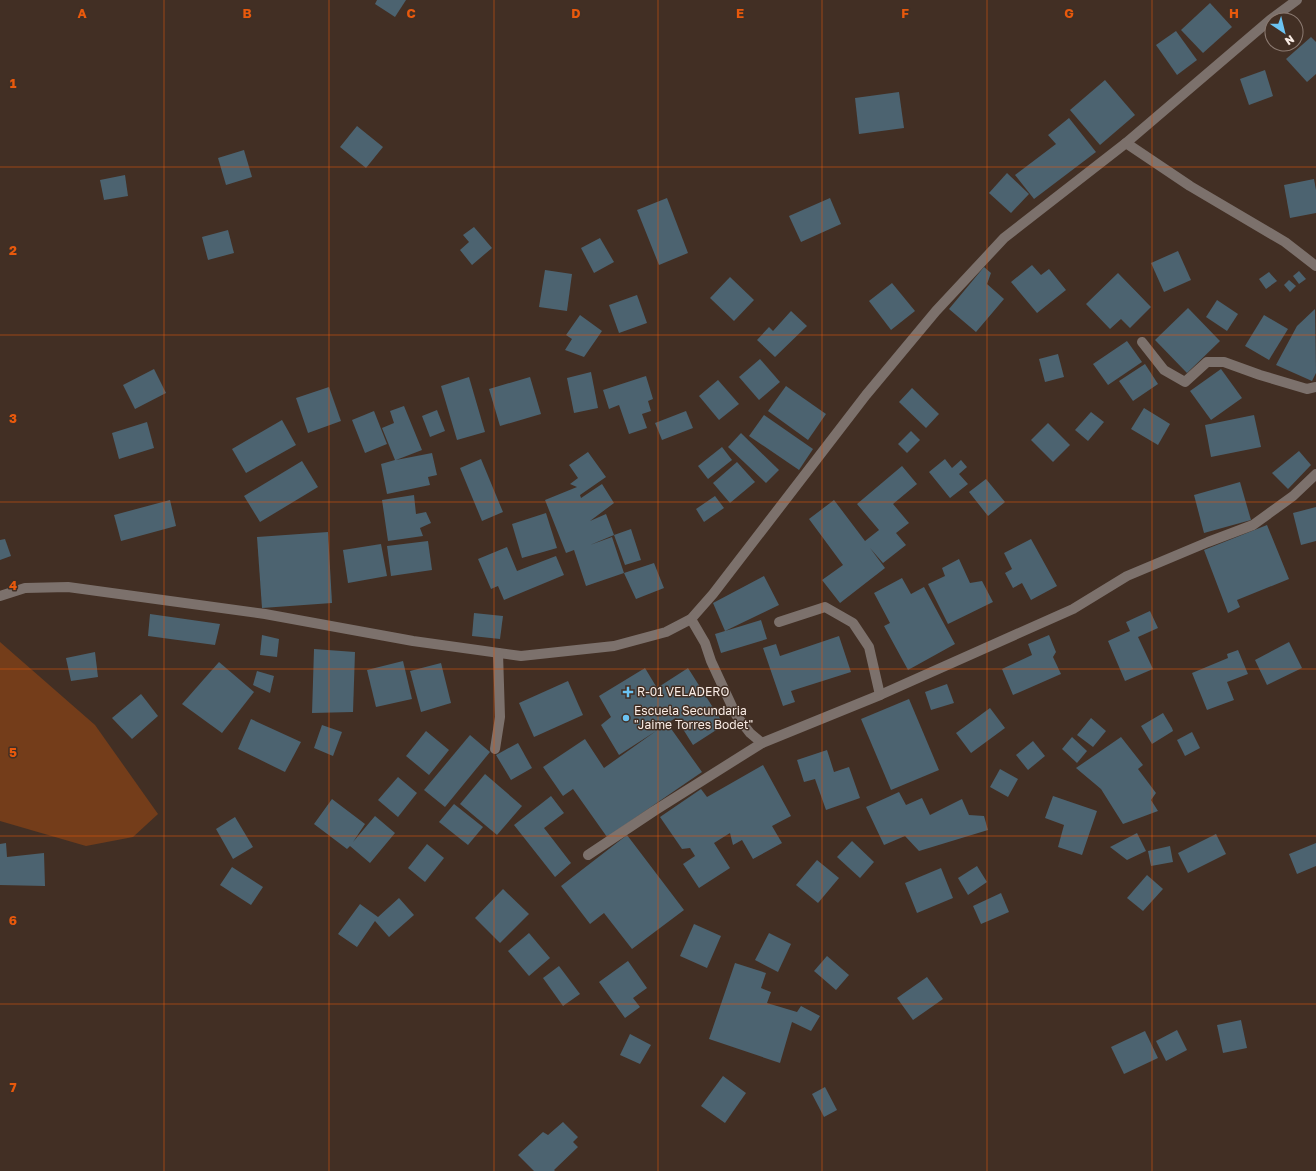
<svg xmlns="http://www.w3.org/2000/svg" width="1316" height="1171" viewBox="0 0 1316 1171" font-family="'Golos Text',sans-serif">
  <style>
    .green { fill: #743d1a }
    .building { fill: #4c6370 }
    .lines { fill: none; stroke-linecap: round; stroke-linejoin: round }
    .street { stroke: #7c716c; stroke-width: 10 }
    .grid { fill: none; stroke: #e8590c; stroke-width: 1; stroke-opacity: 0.55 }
    .poi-dot { fill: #6bc3f2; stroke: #422f24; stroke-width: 1.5 }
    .labels { text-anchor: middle; stroke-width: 3; stroke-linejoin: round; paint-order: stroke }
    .poi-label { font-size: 12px; fill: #faede6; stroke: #422f24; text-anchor: start }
    .grid-label { font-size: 13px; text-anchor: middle; font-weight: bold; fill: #e8590c; stroke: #422f24; stroke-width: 3; stroke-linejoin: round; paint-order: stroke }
  </style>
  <rect width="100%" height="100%" fill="#422f24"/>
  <polygon class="green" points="0,642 95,725 158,814 133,837 86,846 0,821"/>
  <g class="building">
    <polygon points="377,0 406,0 395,17 375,4"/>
    <polygon points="1210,3 1232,27 1203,53 1181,30"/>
    <polygon points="1176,31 1197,60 1177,75 1156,45"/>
    <polygon points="1311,37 1316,42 1316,74 1307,82 1286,59"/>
    <polygon points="1265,70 1273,96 1249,105 1240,79"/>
    <polygon points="1105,80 1135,115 1100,145 1070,110"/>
    <polygon points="899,92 904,128 859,134 855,98"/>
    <polygon points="1069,118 1096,152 1034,199 1015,175 1056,144 1048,135"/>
    <polygon points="357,126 383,147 366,168 340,147"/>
    <polygon points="244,150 252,177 226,185 218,158"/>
    <polygon points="1007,173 1029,194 1011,213 989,193"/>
    <polygon points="125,175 128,196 104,200 100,180"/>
    <polygon points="1314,179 1316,190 1316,213 1290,218 1284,185"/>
    <polygon points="667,198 688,253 659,265 637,210"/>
    <polygon points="830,198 841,224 801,242 789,216"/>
    <polygon points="474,227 492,248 472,265 460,250 469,242 463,235"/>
    <polygon points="228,230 234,253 208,260 202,237"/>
    <polygon points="600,238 614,262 594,273 581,248"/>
    <polygon points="1178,251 1191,280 1164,292 1151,263"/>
    <polygon points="1032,265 1041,275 1049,269 1066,290 1037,313 1011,282"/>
    <polygon points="984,267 991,273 987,284 1004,299 976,332 949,309"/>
    <polygon points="545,270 572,274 567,311 539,307"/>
    <polygon points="1299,271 1306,279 1299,284 1293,276"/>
    <polygon points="1269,272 1277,281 1266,289 1259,279"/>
    <polygon points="1118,273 1151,307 1130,328 1121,319 1110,329 1086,304"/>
    <polygon points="730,277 754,300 734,321 710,298"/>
    <polygon points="1289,280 1296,286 1290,292 1284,285"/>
    <polygon points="892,283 915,311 891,330 869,301"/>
    <polygon points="637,295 647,323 619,333 609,305"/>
    <polygon points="1217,300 1238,314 1227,331 1206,317"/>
    <polygon points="1188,308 1220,341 1187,373 1155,340"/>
    <polygon points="1315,309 1316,373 1312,381 1276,365 1297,326"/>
    <polygon points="791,311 807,326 775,357 757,340 769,327 773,331"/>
    <polygon points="580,315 602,331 584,357 565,350 572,339 566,335"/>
    <polygon points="1264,315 1288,329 1269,360 1245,346"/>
    <polygon points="1127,341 1142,362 1108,385 1093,364"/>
    <polygon points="1058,354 1064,377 1045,382 1039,359"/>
    <polygon points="760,359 780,382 759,400 739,377"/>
    <polygon points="1145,364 1158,384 1133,401 1119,381"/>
    <polygon points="154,369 166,393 135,409 123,385"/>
    <polygon points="1221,369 1242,398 1211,420 1190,391"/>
    <polygon points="591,372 598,408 574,413 567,378"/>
    <polygon points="646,376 653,399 648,401 651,411 642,414 647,428 629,434 619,405 609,409 603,390"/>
    <polygon points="469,377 485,432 457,440 441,386"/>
    <polygon points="530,377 541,414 500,426 489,389"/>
    <polygon points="718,380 739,404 719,420 699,396"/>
    <polygon points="786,386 826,414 808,440 768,411"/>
    <polygon points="329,387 341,421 308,433 296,398"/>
    <polygon points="912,388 939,414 926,428 899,402"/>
    <polygon points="404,406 422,450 396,460 432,453 437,475 428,477 430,485 387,494 381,464 395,460 382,428 394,423 390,411"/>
    <polygon points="1144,408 1170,424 1158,445 1131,429"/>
    <polygon points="437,410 445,431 430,437 422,416"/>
    <polygon points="374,411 387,444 365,453 352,420"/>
    <polygon points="686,411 693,428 662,440 655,423"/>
    <polygon points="1091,412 1104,422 1088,441 1075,430"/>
    <polygon points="764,415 813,449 799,470 749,436"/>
    <polygon points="1254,415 1261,447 1211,457 1205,425"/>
    <polygon points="282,420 296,445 246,473 232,449"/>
    <polygon points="147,422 154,448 119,459 112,433"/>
    <polygon points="1048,423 1070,445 1053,462 1031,440"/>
    <polygon points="911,431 920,440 907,453 898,444"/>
    <polygon points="741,433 779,470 766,483 728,447"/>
    <polygon points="722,447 732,460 708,479 698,466"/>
    <polygon points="1299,451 1311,465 1288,489 1272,473"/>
    <polygon points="588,452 606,477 580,495 581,498 602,484 614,503 590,521 606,514 614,535 631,529 641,560 625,565 614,535 590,545 612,537 624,573 654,563 664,588 636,599 624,573 586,586 574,550 566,553 545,500 577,487 570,484 578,478 569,465"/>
    <polygon points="481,459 503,512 482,521 460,468"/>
    <polygon points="945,459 952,468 961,460 967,467 959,474 968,484 950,498 929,472"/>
    <polygon points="302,461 318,487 260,522 244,496"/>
    <polygon points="737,462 755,482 730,503 713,483"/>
    <polygon points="902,466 917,484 893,504 909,523 896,533 906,545 883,563 870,548 885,568 840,603 822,580 843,565 809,519 834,500 865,541 879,530 857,504"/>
    <polygon points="986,479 1005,502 988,516 969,492"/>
    <polygon points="1240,482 1251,520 1204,533 1194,495"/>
    <polygon points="414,495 416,514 426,512 431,523 420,528 423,536 388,541 382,500"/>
    <polygon points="715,496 724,508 704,522 696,509"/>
    <polygon points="170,500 176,526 121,541 114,515"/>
    <polygon points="1316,507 1316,541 1301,545 1293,513"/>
    <polygon points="546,513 557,548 522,558 512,524"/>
    <polygon points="1267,525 1289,579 1237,600 1240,607 1228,613 1204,550"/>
    <polygon points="328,532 332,603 262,608 257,537"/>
    <polygon points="5,539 11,556 0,560 0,540"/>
    <polygon points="1031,539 1057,586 1031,600 1022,583 1013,588 1005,573 1012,569 1004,553"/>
    <polygon points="428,541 432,570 391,576 387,546"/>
    <polygon points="381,544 387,576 348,583 343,550"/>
    <polygon points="507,547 517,571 556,556 564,575 504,600 498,586 491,589 478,559"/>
    <polygon points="959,559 970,583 982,581 993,602 948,624 928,584 945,576 942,568"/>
    <polygon points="764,576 779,605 725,631 761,620 767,639 721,653 715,634 725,631 713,603"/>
    <polygon points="902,578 911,594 924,587 955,644 908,670 884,626 890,623 874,593"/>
    <polygon points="1150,611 1158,628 1138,637 1153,669 1125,681 1108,641 1130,631 1126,622"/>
    <polygon points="474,613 503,616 500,639 472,636"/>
    <polygon points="150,614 220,624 215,645 148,636"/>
    <polygon points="262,635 279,639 277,657 260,655"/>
    <polygon points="1049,635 1056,652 1053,657 1061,674 1013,695 1002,669 1032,655 1028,644"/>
    <polygon points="839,636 851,672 791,691 795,702 783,706 763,648 776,644 780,656"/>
    <polygon points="1289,642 1302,668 1267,685 1255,660"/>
    <polygon points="314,649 355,652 353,712 312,713"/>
    <polygon points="1238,650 1248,674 1227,682 1234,700 1207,710 1192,673 1228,658 1227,654"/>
    <polygon points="95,652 98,677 71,681 66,658"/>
    <polygon points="403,661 412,699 376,707 367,670"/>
    <polygon points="219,662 254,692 222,733 182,704"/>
    <polygon points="441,663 451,703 421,712 410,671"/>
    <polygon points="645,668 657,688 688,668 724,725 693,745 676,718 667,723 702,772 607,837 573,789 563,796 543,767 585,739 604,768 656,731 619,755 601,725 611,717 599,696"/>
    <polygon points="257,671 274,676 270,693 253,685"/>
    <polygon points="568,681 583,715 534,737 519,703"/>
    <polygon points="947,684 954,703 931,710 925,692"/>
    <polygon points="141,694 158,716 132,739 112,718"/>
    <polygon points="909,699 939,770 891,790 861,719"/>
    <polygon points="990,708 1005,728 971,753 956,733"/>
    <polygon points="1163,713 1172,728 1173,731 1152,744 1141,726"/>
    <polygon points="1091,718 1106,731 1093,747 1077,735"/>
    <polygon points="251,719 301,742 285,772 238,749"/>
    <polygon points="322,725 342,732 333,756 314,748"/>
    <polygon points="426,731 449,750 429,775 406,756"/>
    <polygon points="1192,732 1200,748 1185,756 1177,740"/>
    <polygon points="470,735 490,752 445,807 424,790"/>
    <polygon points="1072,737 1087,751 1077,763 1062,749"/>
    <polygon points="1121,737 1143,765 1138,769 1156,793 1151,800 1158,811 1123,824 1101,789 1076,768"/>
    <polygon points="1033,741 1045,756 1028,770 1016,755"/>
    <polygon points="518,743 532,768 511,780 496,755"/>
    <polygon points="827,750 834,772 849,767 860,798 826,810 815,779 804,782 797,760"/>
    <polygon points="763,765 791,816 772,826 782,843 753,859 742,840 733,845 730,833 714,843 730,868 699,888 683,864 695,856 690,848 682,849 660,817 701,789 707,797"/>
    <polygon points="1000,769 1018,779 1008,797 990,787"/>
    <polygon points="485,774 522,806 497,835 460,804"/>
    <polygon points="398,777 417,793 398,817 378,800"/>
    <polygon points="899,792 906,805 922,798 930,815 962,799 969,815 984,816 988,830 919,851 905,836 884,845 866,807"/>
    <polygon points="551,796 564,813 544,828 571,863 555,877 514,825"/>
    <polygon points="1053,796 1097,811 1082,855 1058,847 1064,825 1045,818"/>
    <polygon points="332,799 365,824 353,842 375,816 395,833 370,863 350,846 347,849 314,824"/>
    <polygon points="454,804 483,827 468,845 439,822"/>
    <polygon points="235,817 253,847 233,859 216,829"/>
    <polygon points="1137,833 1146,851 1127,860 1110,847"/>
    <polygon points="1216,834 1226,854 1188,873 1178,853"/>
    <polygon points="627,835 684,910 632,949 604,913 590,924 561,886"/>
    <polygon points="852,841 874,862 860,878 837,857"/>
    <polygon points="6,843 7,857 44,853 45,886 0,885 0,844"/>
    <polygon points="1316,843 1316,866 1297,874 1289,854"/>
    <polygon points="427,844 444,858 425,882 408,868"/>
    <polygon points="1170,846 1173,862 1151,866 1148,851"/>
    <polygon points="817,860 839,878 818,903 796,885"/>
    <polygon points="977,866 987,882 968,895 958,878"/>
    <polygon points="232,867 263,887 251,905 220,885"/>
    <polygon points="941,868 953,898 917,913 905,883"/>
    <polygon points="1147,875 1163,889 1143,911 1127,898"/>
    <polygon points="503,889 529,914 500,943 475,918"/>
    <polygon points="1001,893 1009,912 981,924 973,906"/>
    <polygon points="399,898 414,915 389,937 375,921 357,947 338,934 360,904 378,917"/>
    <polygon points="694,924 721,936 707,968 680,956"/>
    <polygon points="529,933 550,958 529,976 508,951"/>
    <polygon points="769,933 791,944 778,972 755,960"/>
    <polygon points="827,956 849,975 836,990 814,971"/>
    <polygon points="628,961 647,988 633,998 640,1007 625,1018 599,982"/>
    <polygon points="735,963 766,973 761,988 771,992 767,1003 797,1012 801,1006 820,1016 811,1031 792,1022 780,1063 709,1039"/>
    <polygon points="559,966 580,994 563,1006 543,978"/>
    <polygon points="927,977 943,999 913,1020 897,998"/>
    <polygon points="1241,1020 1247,1048 1223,1053 1217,1025"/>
    <polygon points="1177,1030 1187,1050 1166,1061 1156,1041"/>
    <polygon points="1145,1031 1158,1058 1124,1074 1111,1047"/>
    <polygon points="630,1034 651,1045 640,1064 620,1055"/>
    <polygon points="723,1076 746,1093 725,1123 701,1106"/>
    <polygon points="825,1087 837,1110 824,1117 812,1094"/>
    <polygon points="563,1122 578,1137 573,1142 578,1147 554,1170 555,1171 534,1171 518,1155 543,1132 548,1135"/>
  </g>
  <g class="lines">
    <g class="street">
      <polyline points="1126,143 1190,186 1285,242 1316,266"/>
      <polyline points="1142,342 1164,370 1185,382 1207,362 1224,362 1260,375 1307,389 1316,387"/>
      <polyline points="0,596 25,588 68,587 265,614 413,641 521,656 614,646 666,632 691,619 713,594 866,395 936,311 1004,238 1126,143 1270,20 1297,0"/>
      <polyline points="691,619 705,643 711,661 736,715 750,733 762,743"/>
      <polyline points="779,622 825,607 853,623 869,647 880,695"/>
      <polyline points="495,749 500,717 498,653"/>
      <polyline points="588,855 654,811 762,743 880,695 1073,609 1127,576 1208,542 1253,525 1293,496 1316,474"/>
    </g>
  </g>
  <path class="grid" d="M164 0V1171M329 0V1171M494 0V1171M658 0V1171M822 0V1171M987 0V1171M1152 0V1171M0 167H1316M0 335H1316M0 502H1316M0 669H1316M0 836H1316M0 1004H1316"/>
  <g class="poi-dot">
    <path d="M626 686h4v4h4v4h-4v4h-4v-4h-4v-4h4z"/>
    <circle cx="626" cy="718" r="4"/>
  </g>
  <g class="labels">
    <g class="poi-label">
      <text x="637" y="696">R-01 VELADERO</text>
      <text x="634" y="715">Escuela Secundaria<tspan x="634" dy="14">"Jaime Torres Bodet"</tspan></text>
    </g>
  </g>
  <g class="grid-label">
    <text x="82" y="18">A</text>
    <text x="247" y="18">B</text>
    <text x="411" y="18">C</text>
    <text x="576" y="18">D</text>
    <text x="740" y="18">E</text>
    <text x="905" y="18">F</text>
    <text x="1069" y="18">G</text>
    <text x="1234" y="18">H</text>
    <text x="13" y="88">1</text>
    <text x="13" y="255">2</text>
    <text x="13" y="423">3</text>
    <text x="13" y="590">4</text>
    <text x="13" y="757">5</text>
    <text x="13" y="925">6</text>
    <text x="13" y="1092">7</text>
  </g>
  <g transform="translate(1284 32) rotate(145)"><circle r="19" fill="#422f24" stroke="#8c7b72"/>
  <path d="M0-3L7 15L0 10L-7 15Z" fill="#6bc3f2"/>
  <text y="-6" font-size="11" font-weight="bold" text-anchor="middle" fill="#faede6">N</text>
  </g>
</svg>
